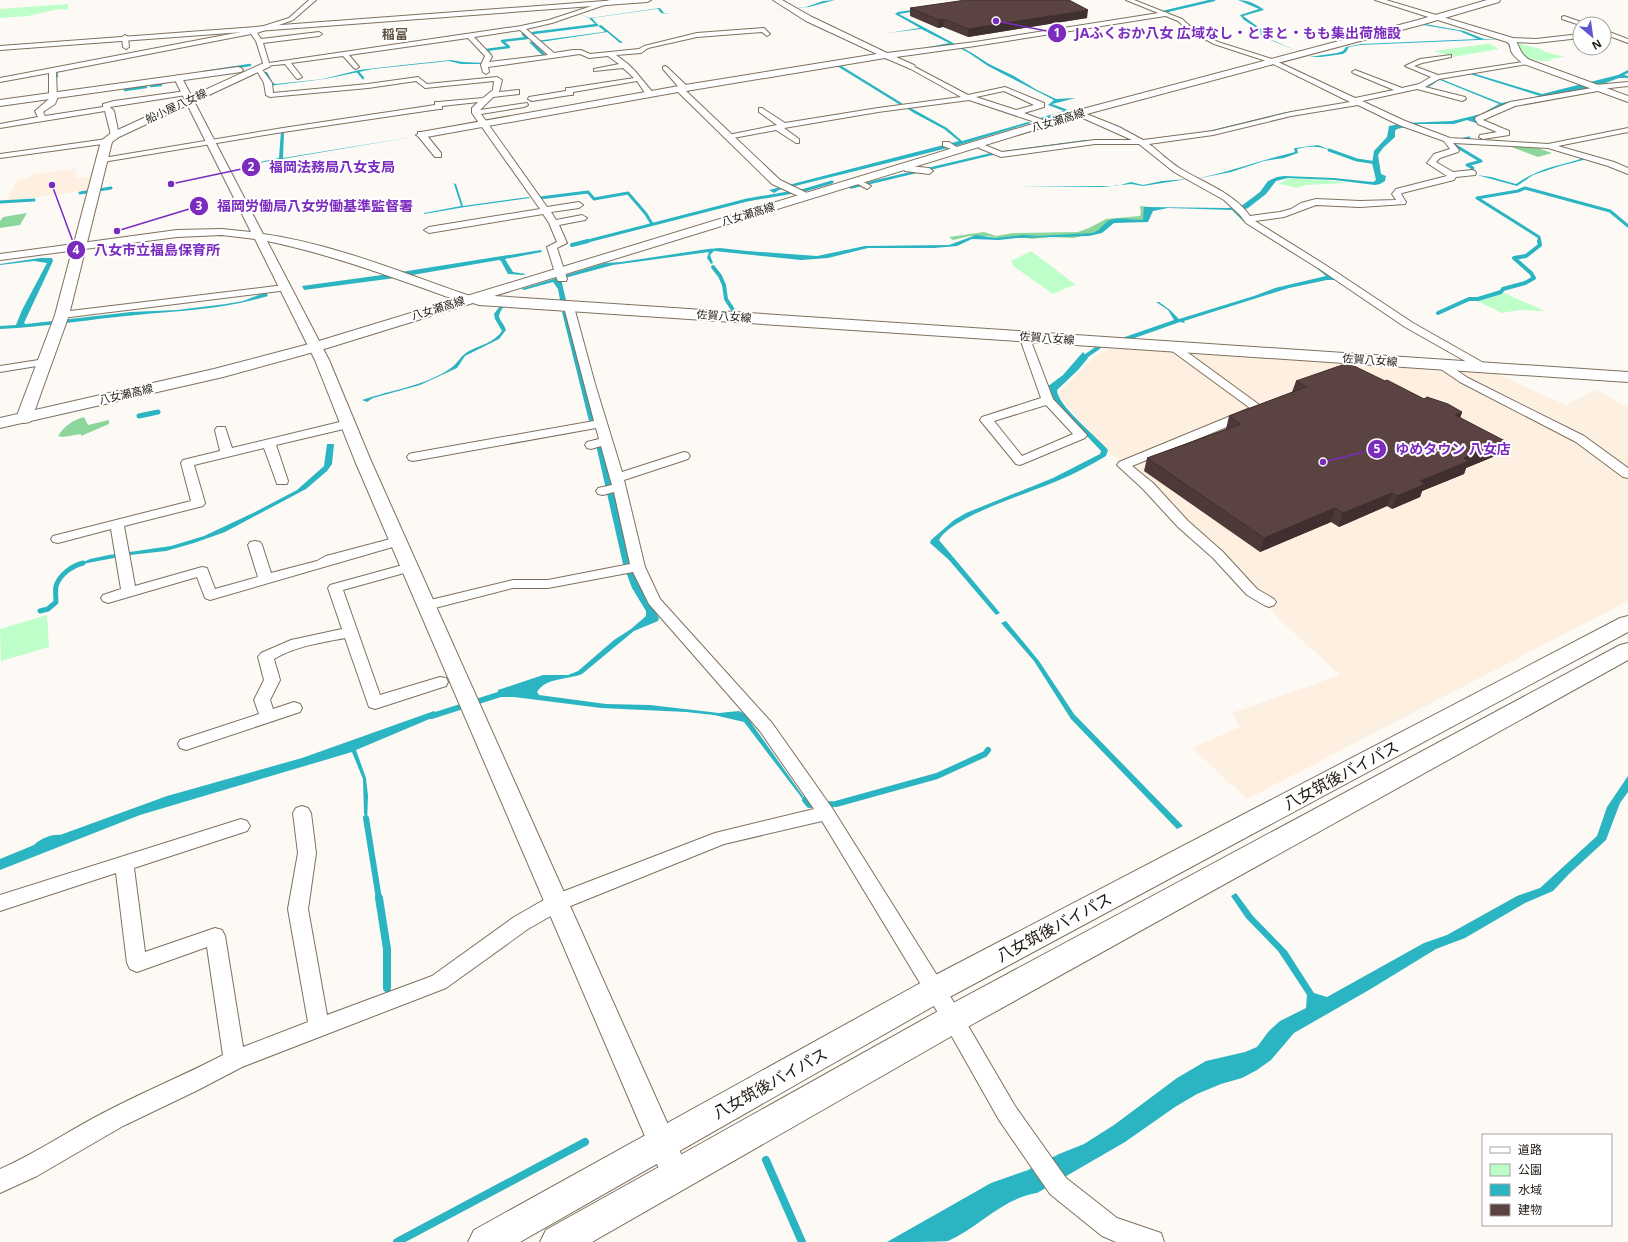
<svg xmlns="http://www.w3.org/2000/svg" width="1628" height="1242" viewBox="0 0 1628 1242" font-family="'Noto Sans','Noto Sans JP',sans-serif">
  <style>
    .built { fill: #fdf0e0 }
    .green { fill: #bdfec9 }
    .forest { fill: #8cd69b }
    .water { fill: #2bb4c2; fill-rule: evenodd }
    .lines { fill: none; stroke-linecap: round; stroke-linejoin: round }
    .stream-far5 { stroke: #2bb4c2; stroke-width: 2.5 }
    .stream-far4 { stroke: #2bb4c2; stroke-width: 3 }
    .stream-far3 { stroke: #2bb4c2; stroke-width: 4 }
    .stream-far2 { stroke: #2bb4c2; stroke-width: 5 }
    .stream-far1 { stroke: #2bb4c2; stroke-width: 6 }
    .stream { stroke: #2bb4c2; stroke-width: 8 }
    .minor-casing { stroke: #7f705e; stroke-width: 2 }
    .tertiary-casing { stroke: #7f705e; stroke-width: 2 }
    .secondary-casing { stroke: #7f705e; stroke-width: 2 }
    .primary-casing { stroke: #7f705e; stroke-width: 2 }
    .trunk-casing { stroke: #7f705e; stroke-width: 2 }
    .minor { fill: #fff; fill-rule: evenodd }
    .tertiary { fill: #fff; fill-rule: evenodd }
    .secondary { fill: #fff; fill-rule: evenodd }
    .primary { fill: #fff; fill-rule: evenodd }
    .trunk { fill: #fff; fill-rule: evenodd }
    .wall { fill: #4d3a38 }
    .shaded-wall { fill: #3f2f2e }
    .building { fill: #5a4341; stroke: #3f2f2e }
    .labels { text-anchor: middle; stroke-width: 4; stroke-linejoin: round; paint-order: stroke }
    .far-street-label { font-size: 11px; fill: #1e1811; stroke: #fff }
    .far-quarter-label { font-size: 13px; font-weight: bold; fill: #5d503e; stroke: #fff }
    .near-street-label { font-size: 16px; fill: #1e1811; stroke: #fff }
    .leader { fill: none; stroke: #7b2cbf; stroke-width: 1.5 }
    .callout-dot { fill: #7b2cbf; stroke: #fff; stroke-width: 1.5 }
    .mark-label { font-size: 12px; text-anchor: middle; font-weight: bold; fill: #fff }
    .callout-label { font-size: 14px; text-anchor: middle; font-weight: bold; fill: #7b2cbf; stroke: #fff; stroke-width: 4; stroke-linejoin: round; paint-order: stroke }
  </style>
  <rect width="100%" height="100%" fill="#fdfaf6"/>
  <g class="built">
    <polygon points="76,169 75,178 91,177 88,190 11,201 7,200 17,180 30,177 32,174"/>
    <polygon points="1113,347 1497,374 1566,405 1597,389 1628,408 1628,601 1247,799 1192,748 1240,727 1232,713 1340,675 1279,619 1253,589 1132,468 1109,453 1057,395 1095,356"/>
  </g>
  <g class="green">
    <polygon points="68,4 68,10 59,9 28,16 0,18 0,9"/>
    <path d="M1518 43 1544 50 1542 51 1565 57 1549 59 1553 61C1539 61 1532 61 1520 54Z"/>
    <polygon points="1486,44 1490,44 1499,49 1453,57 1434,51"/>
    <polygon points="1296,178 1336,181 1347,183 1305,185 1298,188 1279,184 1287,179"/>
    <polygon points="1031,251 1076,285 1066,288 1053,294 1013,266 1011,261"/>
    <polygon points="1504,293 1545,311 1519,310 1502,313 1477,301"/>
    <polygon points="47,615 49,647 1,661 0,629"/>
  </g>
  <g class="forest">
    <polygon points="1509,146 1535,147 1552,153 1538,157"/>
    <polygon points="1140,206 1151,207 1148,218 1141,221 1131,219 1111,221 1104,230 1074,238 1050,237 1032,239 1019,237 1000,239 988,236 970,236 953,240 949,237 984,232 996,236 1013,233 1078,232 1089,228 1106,219 1140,216 1141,213"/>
    <polygon points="27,213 20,225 0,228 0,221 3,217"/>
    <path d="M84 417 88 425 109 420V424L81 436V434L63 437 58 436C65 425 72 421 84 417Z"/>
  </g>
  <g class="water">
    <polygon points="835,0 809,7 771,11 668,14 661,13 658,9 656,9 592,18 597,24 595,24 589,18 580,14 590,18 660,8 664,13 669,14 771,11 806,7 823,1"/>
    <polygon points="976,0 983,0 899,14 972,53 989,64 1014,76 1037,90 1056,99 1076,98 1052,104 1071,111 1044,120 1040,118 1064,111 1048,105 1054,100 988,66 969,53 953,45 889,55 949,43 921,29 888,33 920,28 895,14 898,12"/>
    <path d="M1238 0C1247 0 1257 4 1264 10L1243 16 1264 31 1263 36 1297 51 1261 36 1260 30 1244 20 1240 15 1259 9Z"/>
    <polygon points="1425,24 1464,31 1484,39 1502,39 1360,45 1349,47 1346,52 1343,54 1321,57 1309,57 1337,53 1343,51 1346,47 1361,44 1478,39 1459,31 1423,25"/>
    <polygon points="601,25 623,43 620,43 607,32 534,43 546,55 541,57 488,64 461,64 449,61 373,69 325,79 276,85 271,86 264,72 267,72 273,83 276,84 323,79 359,70 403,65 451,60 463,62 486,63 542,55 529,42 603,32 605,31 598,26"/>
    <path d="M1628 70V73L1624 75 1628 76V78H1619L1589 89 1506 105 1480 117 1485 126 1467 120 1454 124H1420L1397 129 1395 131V137L1383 148 1378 155 1381 174 1386 176 1385 181 1380 184 1375 185 1334 180 1288 178 1276 181 1266 194 1248 208 1239 211 1336 280H1327L1289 288 1184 321 1185 323 1180 322 1129 340 1119 339 1174 320 1168 310 1156 302H1159L1170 310 1179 319 1254 296 1275 288 1326 276 1314 266 1244 222 1232 210 1168 208 1153 211 1148 222 1114 223 1102 233 1089 236 1017 238 999 240 972 239 957 246 934 248H868L828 258 801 260 714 251 710 255 713 263 711 264 707 258 709 252 613 265 561 279 566 300H560L558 289 553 282 524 290 521 289 605 263 621 262 708 249 720 248 747 251 817 256 865 246 949 245 976 235 996 238 1023 235 1039 236 1092 233C1100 231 1102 225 1108 221 1117 216 1133 220 1143 220L1144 207H1145L1228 208 1240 207 1260 192 1268 181 1277 177 1284 176 1334 178 1373 182 1376 180 1372 163 1374 151 1387 137 1389 126 1405 123 1452 121 1481 114 1499 104 1440 80C1434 82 1430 89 1423 87L1436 78 1469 72 1542 94 1618 75ZM1467 73 1470 74 1540 96 1501 103 1441 79Z"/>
    <polygon points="1415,88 1418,89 1213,132 1144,141 1094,141 997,154 850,189 850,187 876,180 995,152 1085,140 1145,140 1200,133 1282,113 1351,102"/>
    <polygon points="905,107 909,107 947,128 962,141 1028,122 1031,123 956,146 779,190 774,193 769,190 959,141 944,129 914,113"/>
    <polygon points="281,131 284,131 283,158 418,136 240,166 279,158"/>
    <path d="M1318 145 1336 152C1321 147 1313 145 1297 149L1298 153 1284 158 1264 161 1231 172 1195 179C1229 172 1261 160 1295 152L1294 149 1295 148Z"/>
    <path d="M1584 158 1587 159 1560 166 1533 175 1517 186 1477 175 1491 177 1516 184C1539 168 1558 166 1584 158Z"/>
    <polygon points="1188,179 1143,186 1131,184 1103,187 1010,186 1117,186 1131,182 1143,185 1162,181"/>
    <polygon points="452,183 456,184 463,206 529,197 530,198 465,207 424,214 424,213 461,206 454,184"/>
    <polygon points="541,250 542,252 505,259 513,272 526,274 523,275 508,274 501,261 499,260 395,278 304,290 302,286 382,275"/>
    <path d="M40 258H52L53 261 24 323 26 324 131 312 177 310 226 304 243 301 266 292 268 296C225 309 181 311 136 315 91 319 46 327 0 329V326L16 325 22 310 47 263 34 261 0 265V264Z"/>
    <path d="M500 306H504C494 320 502 318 506 330L499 339 465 356 457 368 420 385 373 398 367 402 362 400C391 390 425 386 451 368 458 363 461 355 469 351 480 345 494 343 502 331L495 319 494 314Z"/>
    <polygon points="568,311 596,420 589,421 562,312"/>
    <path d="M1083 352 1088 358 1078 370 1057 390C1057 405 1097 437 1108 450L1106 456C1091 465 1074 474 1057 481 1030 493 952 516 939 540L1000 613 996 615 949 560 930 543 931 540 954 520 966 513 1053 478 1100 454 1101 451 1055 402 1047 387 1063 375Z"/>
    <polygon points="327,444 334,444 332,464 327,471 306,489 225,532 194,543 166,551 130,555 77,565 90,559 109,555 171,546 204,536 255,512 297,490 324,466"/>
    <path d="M603 444 639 584 659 618 658 621 634 631 582 674C568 680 546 677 537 692L539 695 606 704 650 705 719 713 739 711 745 714 810 806H808L744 722 714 715 686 712 601 708 514 697H498V690L543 675H568L578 671 614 640 631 629 646 616V611L632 588 623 564 596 445Z"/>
    <polygon points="1006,621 1039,661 1074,714 1183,826 1177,829 1071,719 1034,661 1001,623"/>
    <path d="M434 711 439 715 356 750 366 778 368 796 367 823 364 813 363 779 352 752 140 815 0 870V859L34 845C40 839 52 834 60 835L167 796 302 758Z"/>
    <path d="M1628 776V792L1620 803 1606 840 1569 874 1553 891 1525 903 1465 938 1436 949 1369 990 1294 1033 1271 1060 1257 1070 1242 1078 1221 1084 1197 1094 1175 1107 1125 1142 1037 1193C1003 1198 979 1227 948 1241 941 1242 898 1242 887 1242L991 1183 1028 1170 1059 1154 1084 1144 1114 1125 1177 1078 1206 1061 1245 1052 1257 1047 1269 1031 1280 1021 1306 1008 1307 995 1288 966 1278 951 1246 918 1231 896 1236 893 1253 916 1287 951 1314 993 1327 997 1424 943 1447 935 1517 896 1540 888 1597 836 1607 807Z"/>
  </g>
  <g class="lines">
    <g class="stream-far5">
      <polyline points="1163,12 1214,0"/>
      <polyline points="533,33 597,25"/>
      <polyline points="490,54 486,50 509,47 502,41 527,38 523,34"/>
      <polyline points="836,64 901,104"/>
      <polyline points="56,72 57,76"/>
      <polyline points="204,72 250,65"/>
      <polyline points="358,72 363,78"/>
      <polyline points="151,86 161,85"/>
      <polyline points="125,90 146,87"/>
    </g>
    <g class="stream-far4">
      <polyline points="1459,140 1469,138"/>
      <polyline points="1456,146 1481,161 1467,165 1473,168 1470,172"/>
      <polyline points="1329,150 1357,160 1377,163"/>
      <polyline points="80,193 111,188"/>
      <polyline points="540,198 588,192 594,199 628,193 646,214 652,224"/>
      <polyline points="0,202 34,200"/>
      <polyline points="584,242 747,200 805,190 832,182"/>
      <polyline points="1540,242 1539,237 1477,198 1518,191 1525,188 1610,211 1628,226"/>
    </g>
    <g class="stream-far3">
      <polyline points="572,245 588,241"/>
      <polyline points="713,267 720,276 724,285 726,299 735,313"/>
      <polyline points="1438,313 1469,299 1478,299 1501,292 1503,289 1525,283 1534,278 1531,273 1514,258 1526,256 1540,245 1539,241"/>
      <polyline points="1082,361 1086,356 1099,347"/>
    </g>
    <g class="stream-far2">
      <polyline points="139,416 158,412"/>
      <path d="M40 611 48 609 56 602C56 597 55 591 56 586 60 574 72 566 83 563"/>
    </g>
    <g class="stream-far1">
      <polyline points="432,716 504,693"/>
      <polyline points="805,800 809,805 836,804 937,776 985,754 988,750"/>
      <polyline points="366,818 379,899"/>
    </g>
    <g class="stream">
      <polyline points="379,898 387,949 387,988"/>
      <polyline points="766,1160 802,1242"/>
      <polyline points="397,1242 585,1142"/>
    </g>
    <defs>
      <g id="minor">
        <path d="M309 0H316L293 20 257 33 261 39 319 32 322 34 319 36 263 43 269 63 521 26 549 20 610 0H619L552 23 526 29 554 53 573 50H581L590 54 639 49 644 46 697 33 764 28 770 34 767 36 762 32 697 37 648 48 641 53 616 55 628 64 635 71 654 94 653 96H647L637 81 573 92V95H570L532 101 528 99 529 97 566 91V88H569L634 78 623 68 594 71V69L619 64 608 56 589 58 580 54 488 67 489 72 486 74 483 72 481 65 485 56 468 38 349 55 359 67 356 69 354 68 343 56 291 63 302 77 298 79 296 78 285 64 264 66 256 41 251 34 56 72 57 99 55 104 43 112 45 116 103 107V104L114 101 186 91 190 93 186 95 110 107 114 111 119 135 118 137H112L111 135 105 111 0 128V124L38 117 35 111 49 99V73L0 82V78L251 30 289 18ZM520 30 548 55 489 62 492 57 491 55 474 37Z"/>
        <path d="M1126 0H1134L1182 19 1192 28 1218 42 1275 60 1276 61 1355 98 1394 90 1353 73 1352 72 1355 70 1402 88 1419 84 1431 77 1405 66 1420 59 1451 55V57L1422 63 1414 66 1438 75 1529 61V63L1527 64 1439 79 1425 87 1465 97 1466 99 1462 101 1417 89 1362 101 1405 121 1450 138 1548 144 1628 128V132L1558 146 1614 162 1628 168V174L1608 166 1548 148 1453 143 1459 150 1458 152 1440 158 1436 162 1453 172 1472 170 1475 171 1476 173 1475 175 1456 177 1454 180 1402 193 1401 194 1406 202 1405 204 1360 207 1316 205 1284 217 1255 221 1327 266 1413 323 1489 366 1491 368 1489 370H1481L1405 327 1321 270 1246 223 1240 215 1224 200 1174 172 1139 144H1095L1001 157 979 148V144H982L1002 152 1095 140H1132L1076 115 1075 113 1079 111 1119 127 1143 140 1213 131 1291 112 1350 102 1269 62 1214 44 1188 30 1178 21ZM1358 105 1399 125 1444 141 1450 149 1434 154 1427 163 1447 176 1396 189 1392 194 1396 200 1360 201 1316 199 1301 203 1291 209 1280 212 1250 216C1234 193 1204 183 1181 169 1169 162 1160 152 1149 144L1213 135 1291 116Z"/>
        <polygon points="1564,16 1584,23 1585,24 1580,24 1580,25 1562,19 1562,17"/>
        <polygon points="1604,30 1628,39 1628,43 1604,34"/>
        <polygon points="1580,34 1580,38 1536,43 1510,42 1507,40 1510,38 1536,39"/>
        <polygon points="125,35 128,37 129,47 126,49 123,47 122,37"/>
        <path d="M911 65 968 95 1005 87 1044 103V107L1024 113 1051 123 1047 125H1044L969 100 878 112 784 128 799 139V143H796L776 130 728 139 724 137 728 135 777 125 759 112V108H762L785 123 878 108 961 97 909 68V66ZM1004 91 1034 105 1016 110 976 97Z"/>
        <polygon points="665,66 667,67 688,87 688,91 682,91 663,69 663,67"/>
        <polygon points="259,67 261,68 272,83 273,93 368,84 418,77 427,84 497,77 502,80 499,92 519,90 519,94 493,97 480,110 527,103 528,105 524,107 481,114 547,207 579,202 583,205 579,208 551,212 556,220 582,215 587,218 585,220 559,225 567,243 557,248 567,279 566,281 558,281 557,279 547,247 557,242 549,223 543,214 429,233 424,230 429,227 540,209 472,113 472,108 478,102 442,106 442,109 439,109 283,132 103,162 99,160 103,158 283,128 435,105 435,102 438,102 483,98 493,90 494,81 425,88 416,81 368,88 270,97 266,95 264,83 256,69"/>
        <polygon points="1628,82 1628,86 1601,89 1598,91 1515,106 1483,120 1509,131 1509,135 1483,139 1479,137 1480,135 1497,132 1478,124 1475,119 1476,117 1510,102 1592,88 1592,85 1595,85"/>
        <polygon points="418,132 424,132 441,153 441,157 435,157 418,136"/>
        <polygon points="107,139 111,141 110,143 0,158 0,154"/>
        <polygon points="943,142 949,142 958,148 954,150 943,146"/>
        <polygon points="908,166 929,168 933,171 929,174 905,171 904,169"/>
        <polygon points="860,180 871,186 867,189 856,183"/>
        <polygon points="284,285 289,288 288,290 62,318 57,315 62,312"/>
        <path d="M569 304 574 307 595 384 622 472 684 452 688 453 690 456 688 459 624 480 645 567 660 599 772 723 832 808 960 1012 1015 1106 1066 1178 1117 1218 1161 1233 1164 1242H1116L1102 1236 1050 1194 999 1120 946 1026 822 821 724 844 563 909 528 929 446 988 242 1067 196 1091 123 1126 37 1176 0 1193V1169C37 1153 71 1129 107 1111 145 1091 185 1075 223 1055L207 947 137 972 130 969 127 963 116 873 0 911V895L241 819 247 821 250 826 247 831 134 868 145 952 215 928 222 930 225 936 243 1047 308 1022 288 909 298 853 293 813 296 808 302 806 308 808 311 813 316 853 308 909 327 1015 432 976 514 917 549 897 715 833 814 809 760 731 649 604 633 572 548 588H513L427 610 422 608 420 605 422 602 513 580H548L630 564 614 492 603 495 598 494 596 491 598 488 612 485 601 446 591 449 587 448 585 445 587 442 599 439 596 428 413 461 409 460 407 457 409 454 413 453 594 421 564 307Z"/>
        <path d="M1024 333 1029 336 1053 399 1087 435 1085 438 1020 465 1016 464 980 420 982 417 1041 398 1019 336ZM1046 405 1073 434 1022 456 994 421Z"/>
        <polygon points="1172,343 1176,344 1265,409 1263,412 1132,466 1153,483 1188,521 1223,552 1257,589 1274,599 1276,602 1274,605 1269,607 1264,605 1247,595 1213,558 1178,527 1143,489 1117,465 1119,462 1250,408 1168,348 1167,346 1168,344"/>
        <polygon points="45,359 51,362 49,364 0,372 0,366"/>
        <polygon points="1442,362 1446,363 1468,378 1584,436 1628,468 1628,478 1623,477 1576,442 1460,382 1438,367 1436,365"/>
        <polygon points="348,420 352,421 354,424 352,427 276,445 288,481 287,484 277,484 276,481 264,448 194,465 205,503 203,506 124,526 135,586 202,567 207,568 215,589 258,577 248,545 250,542 255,541 260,542 262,545 271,573 317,561 326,556 398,537 403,538 405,541 403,544 210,600 205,598 197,577 108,603 103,601 101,598 103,595 121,589 111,529 58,543 53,542 51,539 53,536 191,501 181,463 183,460 220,451 215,430 217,427 225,427 232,448"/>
        <path d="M410 563 415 564 417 567 415 570 343 590 380 695 440 677 446 678 448 682 446 686 375 709 369 707 345 638C320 643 296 646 274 659L280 680 270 700 273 709 294 702 300 704 302 708 300 712 186 750 180 748 178 744 180 740 259 714 254 700 264 680 258 657 261 653 291 640 342 629 328 588 330 585Z"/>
      </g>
      <g id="tertiary">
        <polygon points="618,0 651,0 647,2 0,50 0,46"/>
        <polygon points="773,0 782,0 812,17 887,53 975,42 1165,12 1169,14 1165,16 975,46 896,57 914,65 915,67 914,69 911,69 885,58 686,91 780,180 809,194 810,196 805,199 772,184 678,92 421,138 416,135 421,132 679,86 877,54 806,21"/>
        <path d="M1375 0H1386L1513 38C1522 47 1517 52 1530 60L1628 96V102L1524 64C1519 60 1514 57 1511 51 1510 47 1511 45 1507 42Z"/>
        <path d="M178 75 182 78 263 234C334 244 403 273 470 296L472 299 470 302H462C397 279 334 255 267 241L329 360 371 461 686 1165 690 1175 686 1185 676 1189 666 1185 355 461 315 360 255 239 222 235 177 237 0 260V254L177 230 222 229 251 232 174 78Z"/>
      </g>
      <g id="secondary">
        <polygon points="266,62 269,63 271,65 269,67 119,137 112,142 69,315 32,418 30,422 24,423 18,422 16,418 55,315 101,141 111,133"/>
        <polygon points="238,67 241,68 243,70 241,72 0,106 0,100"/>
      </g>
      <polygon id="primary" points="1487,0 1500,0 1499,2 1424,24 1083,115 494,296 1628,372 1628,382 479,305 473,303 321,350 223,377 0,428 0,418 214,369 309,344 1075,111 1418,20"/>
      <g id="trunk">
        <polygon points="1628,616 1628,632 946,999 520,1242 468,1242 474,1230 924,981 1620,618"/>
        <polygon points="1628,643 1628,660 964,1029 592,1242 540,1242 546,1230 942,1009 1620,645"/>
      </g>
    </defs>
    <use href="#minor" class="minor-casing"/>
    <use href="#tertiary" class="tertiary-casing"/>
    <use href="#secondary" class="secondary-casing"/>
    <use href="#primary" class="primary-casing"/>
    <use href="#trunk" class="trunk-casing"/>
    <use href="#minor" class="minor"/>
    <use href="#tertiary" class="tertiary"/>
    <use href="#secondary" class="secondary"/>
    <use href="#primary" class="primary"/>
    <use href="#trunk" class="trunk"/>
  </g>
  <g class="wall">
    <polygon points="910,8 1087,18 968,37 943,27 938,28 910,16"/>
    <polygon points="1296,381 1385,381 1424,399 1462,412 1460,418 1505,441 1500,454 1466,468 1464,474 1422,491 1420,497 1392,509 1387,506 1339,527 1331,522 1260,552 1144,471 1147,458 1226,429 1229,416 1292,392"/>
  </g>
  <g class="shaded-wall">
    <polygon points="1088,10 1087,18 968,37 968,29"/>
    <polygon points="944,19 943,27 938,28 939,20"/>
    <polygon points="1462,412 1458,425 1455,415"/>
    <polygon points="1505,441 1500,454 1466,468 1464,474 1422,491 1420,497 1392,509 1397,496 1420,481 1464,458"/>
    <polygon points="1392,493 1387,506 1339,527 1343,513"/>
    <polygon points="1335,508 1331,522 1260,552 1264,538"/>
  </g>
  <g class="building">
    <polygon points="966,0 1069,0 1088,10 968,29 944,19 939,20 910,8"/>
    <polygon points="1348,363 1385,381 1387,380 1424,399 1427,397 1448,404 1462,412 1455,415 1505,441 1464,458 1469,461 1420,481 1425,484 1397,496 1392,493 1343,513 1335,508 1264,538 1147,458 1241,424 1229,416 1306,387 1296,381"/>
  </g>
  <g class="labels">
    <g class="far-street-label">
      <text transform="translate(176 106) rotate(-25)" y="4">船小屋八女線</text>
      <text transform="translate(1058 120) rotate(-17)" y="4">八女瀬高線</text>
      <text transform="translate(748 214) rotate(-17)" y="4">八女瀬高線</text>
      <text transform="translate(438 308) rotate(-17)" y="4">八女瀬高線</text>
      <text transform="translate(724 316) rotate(4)" y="4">佐賀八女線</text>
      <text transform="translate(1047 338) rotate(4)" y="4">佐賀八女線</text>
      <text transform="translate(1370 360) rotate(4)" y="4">佐賀八女線</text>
      <text transform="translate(126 394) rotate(-13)" y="4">八女瀬高線</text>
    </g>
    <g class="far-quarter-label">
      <text x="395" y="39">稲富</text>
    </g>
    <g class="near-street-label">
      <text transform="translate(1341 775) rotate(-28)" y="6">八女筑後バイパス</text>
      <text transform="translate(1054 927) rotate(-28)" y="6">八女筑後バイパス</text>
      <text transform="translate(770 1083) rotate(-29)" y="6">八女筑後バイパス</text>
    </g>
  </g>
  <path class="leader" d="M996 21L1057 33M171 184L251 167M117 231L199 206M52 185L76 250M1323 462L1377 449"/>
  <g class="callout-dot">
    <circle cx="996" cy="21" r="4"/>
    <circle cx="171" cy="184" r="4"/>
    <circle cx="117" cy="231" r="4"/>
    <circle cx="52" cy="185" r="4"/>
    <circle cx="1323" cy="462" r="4"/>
    <circle cx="1057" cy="33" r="10"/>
    <circle cx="251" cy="167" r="10"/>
    <circle cx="199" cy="206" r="10"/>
    <circle cx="76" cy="250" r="10"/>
    <circle cx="1377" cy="449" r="10"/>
  </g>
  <g class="mark-label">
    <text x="1057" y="37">1</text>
    <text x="251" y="171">2</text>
    <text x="199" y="210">3</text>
    <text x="76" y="254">4</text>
    <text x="1377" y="453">5</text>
  </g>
  <g class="callout-label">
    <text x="1238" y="38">JAふくおか八女 広域なし・とまと・もも集出荷施設</text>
    <text x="332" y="172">福岡法務局八女支局</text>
    <text x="315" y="211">福岡労働局八女労働基準監督署</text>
    <text x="157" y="255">八女市立福島保育所</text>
    <text x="1453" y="454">ゆめタウン 八女店</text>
  </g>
  <rect x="1482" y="1134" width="130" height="92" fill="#ffffff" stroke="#a5a3a0"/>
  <rect x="1490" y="1147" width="20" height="6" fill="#ffffff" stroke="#a5a3a0"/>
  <text x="1518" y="1154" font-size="12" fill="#1e1811">道路</text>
  <rect x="1490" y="1164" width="20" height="12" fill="#bdfec9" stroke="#a5a3a0"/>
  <text x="1518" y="1174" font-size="12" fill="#1e1811">公園</text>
  <rect x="1490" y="1184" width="20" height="12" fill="#2bb4c2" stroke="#a5a3a0"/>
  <text x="1518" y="1194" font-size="12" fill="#1e1811">水域</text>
  <rect x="1490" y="1204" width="20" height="12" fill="#5a4341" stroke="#a5a3a0"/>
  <text x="1518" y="1214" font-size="12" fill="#1e1811">建物</text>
  <g transform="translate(1592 36) rotate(151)"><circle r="19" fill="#ffffff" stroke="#a5a3a0"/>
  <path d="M0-3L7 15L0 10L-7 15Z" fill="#5f55ce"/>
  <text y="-6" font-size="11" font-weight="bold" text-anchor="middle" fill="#1e1811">N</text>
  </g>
</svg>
